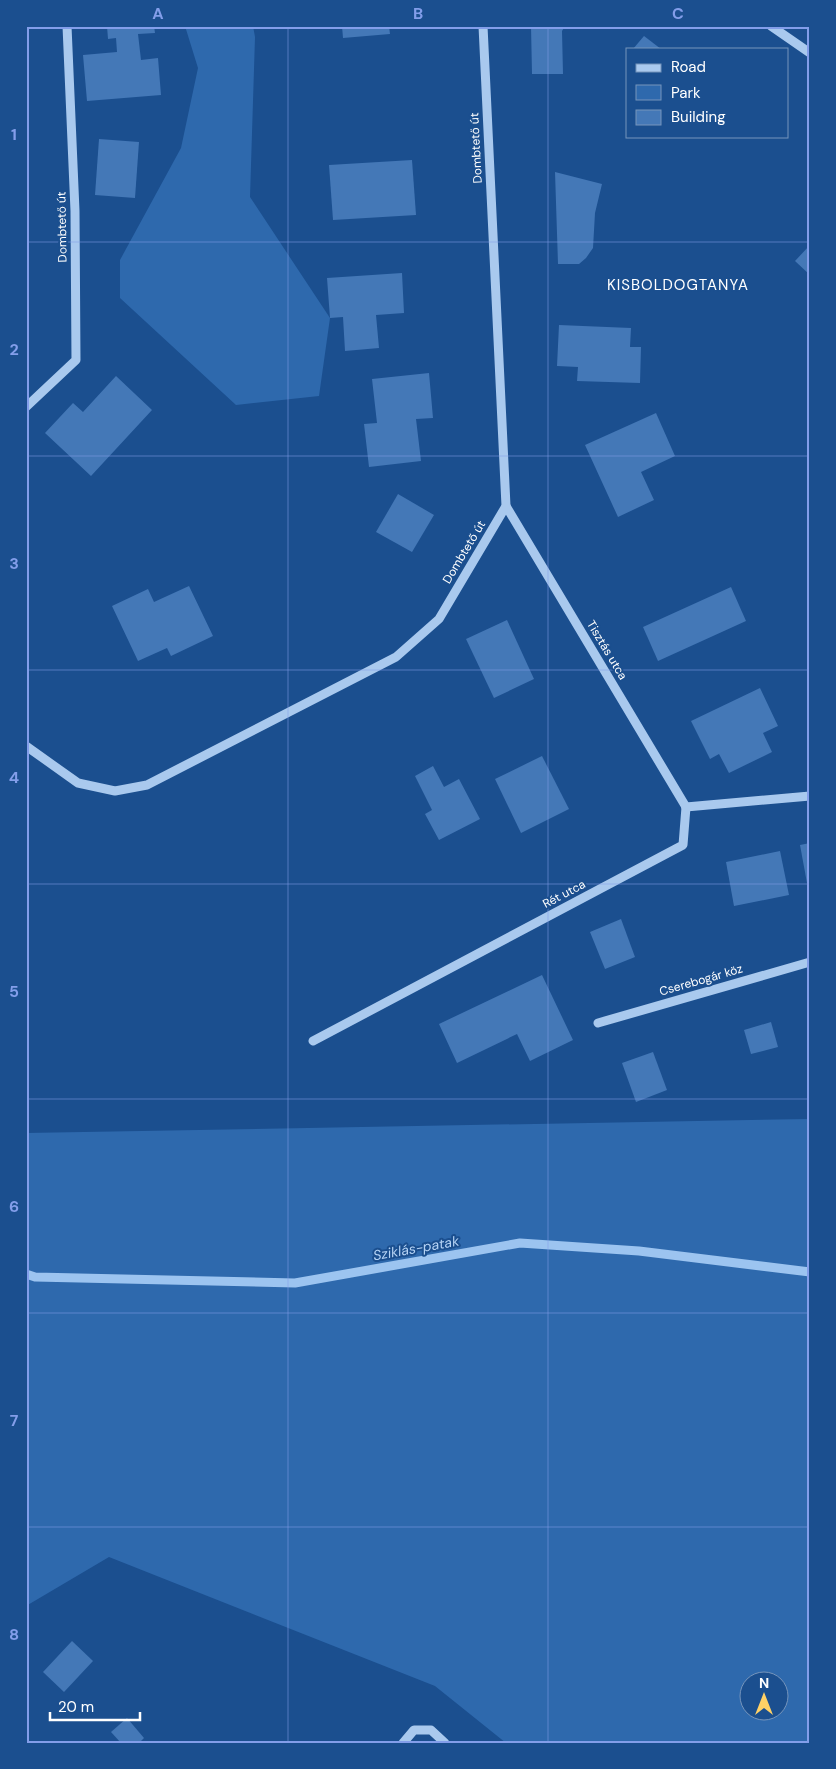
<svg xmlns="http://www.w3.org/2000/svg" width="836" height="1769" viewBox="0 0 836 1769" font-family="'DM Sans',sans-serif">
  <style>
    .green { fill: #2e69ad; fill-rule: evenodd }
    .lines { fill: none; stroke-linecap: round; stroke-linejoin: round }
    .stream { stroke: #9cc4f0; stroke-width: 9 }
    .building { fill: #4478b7 }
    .minor { stroke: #a9c9ee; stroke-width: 9 }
    .grid { fill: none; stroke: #839eea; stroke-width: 1; stroke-opacity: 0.55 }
    .labels { text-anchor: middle; stroke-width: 4; stroke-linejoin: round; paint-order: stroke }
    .street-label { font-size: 12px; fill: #fff; stroke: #1b4f8f }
    .water-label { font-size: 14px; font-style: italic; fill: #b5d3f5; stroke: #1b4f8f }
    .quarter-label { font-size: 15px; letter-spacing: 1px; fill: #fff; stroke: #1b4f8f }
    .neatline { fill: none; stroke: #839eea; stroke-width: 2 }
    .grid-label { font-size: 16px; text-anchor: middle; font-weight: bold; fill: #839eea }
  </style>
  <rect width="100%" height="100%" fill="#1b4f8f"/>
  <g class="green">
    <polygon points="185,26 253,26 255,37 250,197 330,318 319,396 236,405 120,298 120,260 181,148 198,68"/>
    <path d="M810 1119V1743H506L435 1686 109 1557 26 1606V1133ZM748 1682H778V1712H748Z"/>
  </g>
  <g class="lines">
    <polyline class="stream" points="26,1274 35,1277 295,1283 520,1243 639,1251 810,1272"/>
  </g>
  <g class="building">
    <polygon points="107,26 154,26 155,33 138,34 141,60 158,58 161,95 87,101 83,55 117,52 116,38 108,39"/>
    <polygon points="342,26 389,26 390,34 343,38"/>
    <polygon points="531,26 565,26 562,31 563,74 532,74"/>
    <polygon points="644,36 661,49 633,49"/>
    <polygon points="99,139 139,142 135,198 95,195"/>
    <polygon points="412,160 416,215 333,220 329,165"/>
    <polygon points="555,172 602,184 595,213 593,248 586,258 579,264 558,264"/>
    <polygon points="810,245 810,275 795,261"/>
    <polygon points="402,273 404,313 376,315 379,348 345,351 343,317 330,318 327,278"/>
    <polygon points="559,325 631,328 630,347 641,347 640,383 577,381 578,367 557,366"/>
    <polygon points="429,373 433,418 416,419 421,461 369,467 364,424 377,423 372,379"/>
    <polygon points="116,376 152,410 91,476 45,433 73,403 83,412"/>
    <polygon points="656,413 675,456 641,472 654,500 618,517 585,445"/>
    <polygon points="398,494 434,515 412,552 376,532"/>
    <polygon points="189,586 213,636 171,656 167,648 138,661 112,606 148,589 154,602"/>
    <polygon points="731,587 746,621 658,661 643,627"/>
    <polygon points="507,620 534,679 494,698 466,639"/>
    <polygon points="760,688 778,726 763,733 772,752 729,773 719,754 710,759 691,721"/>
    <polygon points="542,756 569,809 521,833 495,779"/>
    <polygon points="433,766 444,787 459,779 480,819 439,840 425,814 432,810 415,776"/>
    <polygon points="810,843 810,883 807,883 800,845"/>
    <polygon points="780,851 789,895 734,906 726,862"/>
    <polygon points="621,919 635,957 605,969 590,932"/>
    <polygon points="542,975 573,1040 530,1061 517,1034 457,1063 439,1024"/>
    <polygon points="771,1022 778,1047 751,1054 744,1030"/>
    <polygon points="653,1052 667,1090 636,1102 622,1063"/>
    <polygon points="72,1641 93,1661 64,1692 43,1672"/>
    <polygon points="127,1718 144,1738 139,1743 121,1743 111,1732"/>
  </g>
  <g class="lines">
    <g class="minor">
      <polyline points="771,26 810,53"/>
      <polyline points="26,407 76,360 75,211 67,26"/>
      <polyline points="506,506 686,807"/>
      <polyline points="26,746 78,783 115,791 147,785 396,657 439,619 506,506 483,26"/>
      <polyline points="686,807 810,796"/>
      <polyline points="598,1023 810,962"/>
      <polyline points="313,1041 683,845 686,807"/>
      <polyline points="403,1743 414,1730 431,1730 445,1743"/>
    </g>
  </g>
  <path class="grid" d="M288 26V1743M548 26V1743M26 242H810M26 456H810M26 670H810M26 884H810M26 1099H810M26 1313H810M26 1527H810"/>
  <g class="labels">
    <g class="street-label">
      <text transform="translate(476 148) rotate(-93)" y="4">Dombtető út</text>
      <text transform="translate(62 227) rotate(-91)" y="4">Dombtető út</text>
      <text transform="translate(464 552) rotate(-59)" y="4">Dombtető út</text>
      <text transform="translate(607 650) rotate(59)" y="4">Tisztás utca</text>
      <text transform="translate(564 894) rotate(-28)" y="4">Rét utca</text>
      <text transform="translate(701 980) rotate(-16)" y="4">Cserebogár köz</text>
    </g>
    <g class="water-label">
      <text transform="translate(416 1248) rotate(-10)" y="5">Sziklás-patak</text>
    </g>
    <g class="quarter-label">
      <text x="678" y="290">KISBOLDOGTANYA</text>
    </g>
  </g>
  <rect width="836" height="1769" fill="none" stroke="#1b4f8f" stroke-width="55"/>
  <rect x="626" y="48" width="162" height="90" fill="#1b4f8f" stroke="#7695bc"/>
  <rect x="636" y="64" width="25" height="8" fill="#a9c9ee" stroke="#7695bc"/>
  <text x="671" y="72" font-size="15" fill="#ffffff">Road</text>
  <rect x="636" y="85" width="25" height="15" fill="#2e69ad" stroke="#7695bc"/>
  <text x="671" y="98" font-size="15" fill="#ffffff">Park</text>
  <rect x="636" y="110" width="25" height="15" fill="#4478b7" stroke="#7695bc"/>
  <text x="671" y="122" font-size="15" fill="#ffffff">Building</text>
  <g transform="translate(764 1696)"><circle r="24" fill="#1b4f8f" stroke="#7695bc"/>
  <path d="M0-4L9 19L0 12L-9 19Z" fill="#ffd166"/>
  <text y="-8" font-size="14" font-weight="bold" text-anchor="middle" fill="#ffffff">N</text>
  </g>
  <path d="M50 1712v8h90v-8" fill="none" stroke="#ffffff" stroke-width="2.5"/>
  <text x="58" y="1712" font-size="15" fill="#ffffff" stroke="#1b4f8f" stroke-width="4" paint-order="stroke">20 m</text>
  <rect x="28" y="28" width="780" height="1714" class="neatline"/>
  <g class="grid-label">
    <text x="158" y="19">A</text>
    <text x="418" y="19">B</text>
    <text x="678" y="19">C</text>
    <text x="14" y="140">1</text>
    <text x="14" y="355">2</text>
    <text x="14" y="569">3</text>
    <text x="14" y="783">4</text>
    <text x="14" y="997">5</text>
    <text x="14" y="1212">6</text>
    <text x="14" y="1426">7</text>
    <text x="14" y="1640">8</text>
  </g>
</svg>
